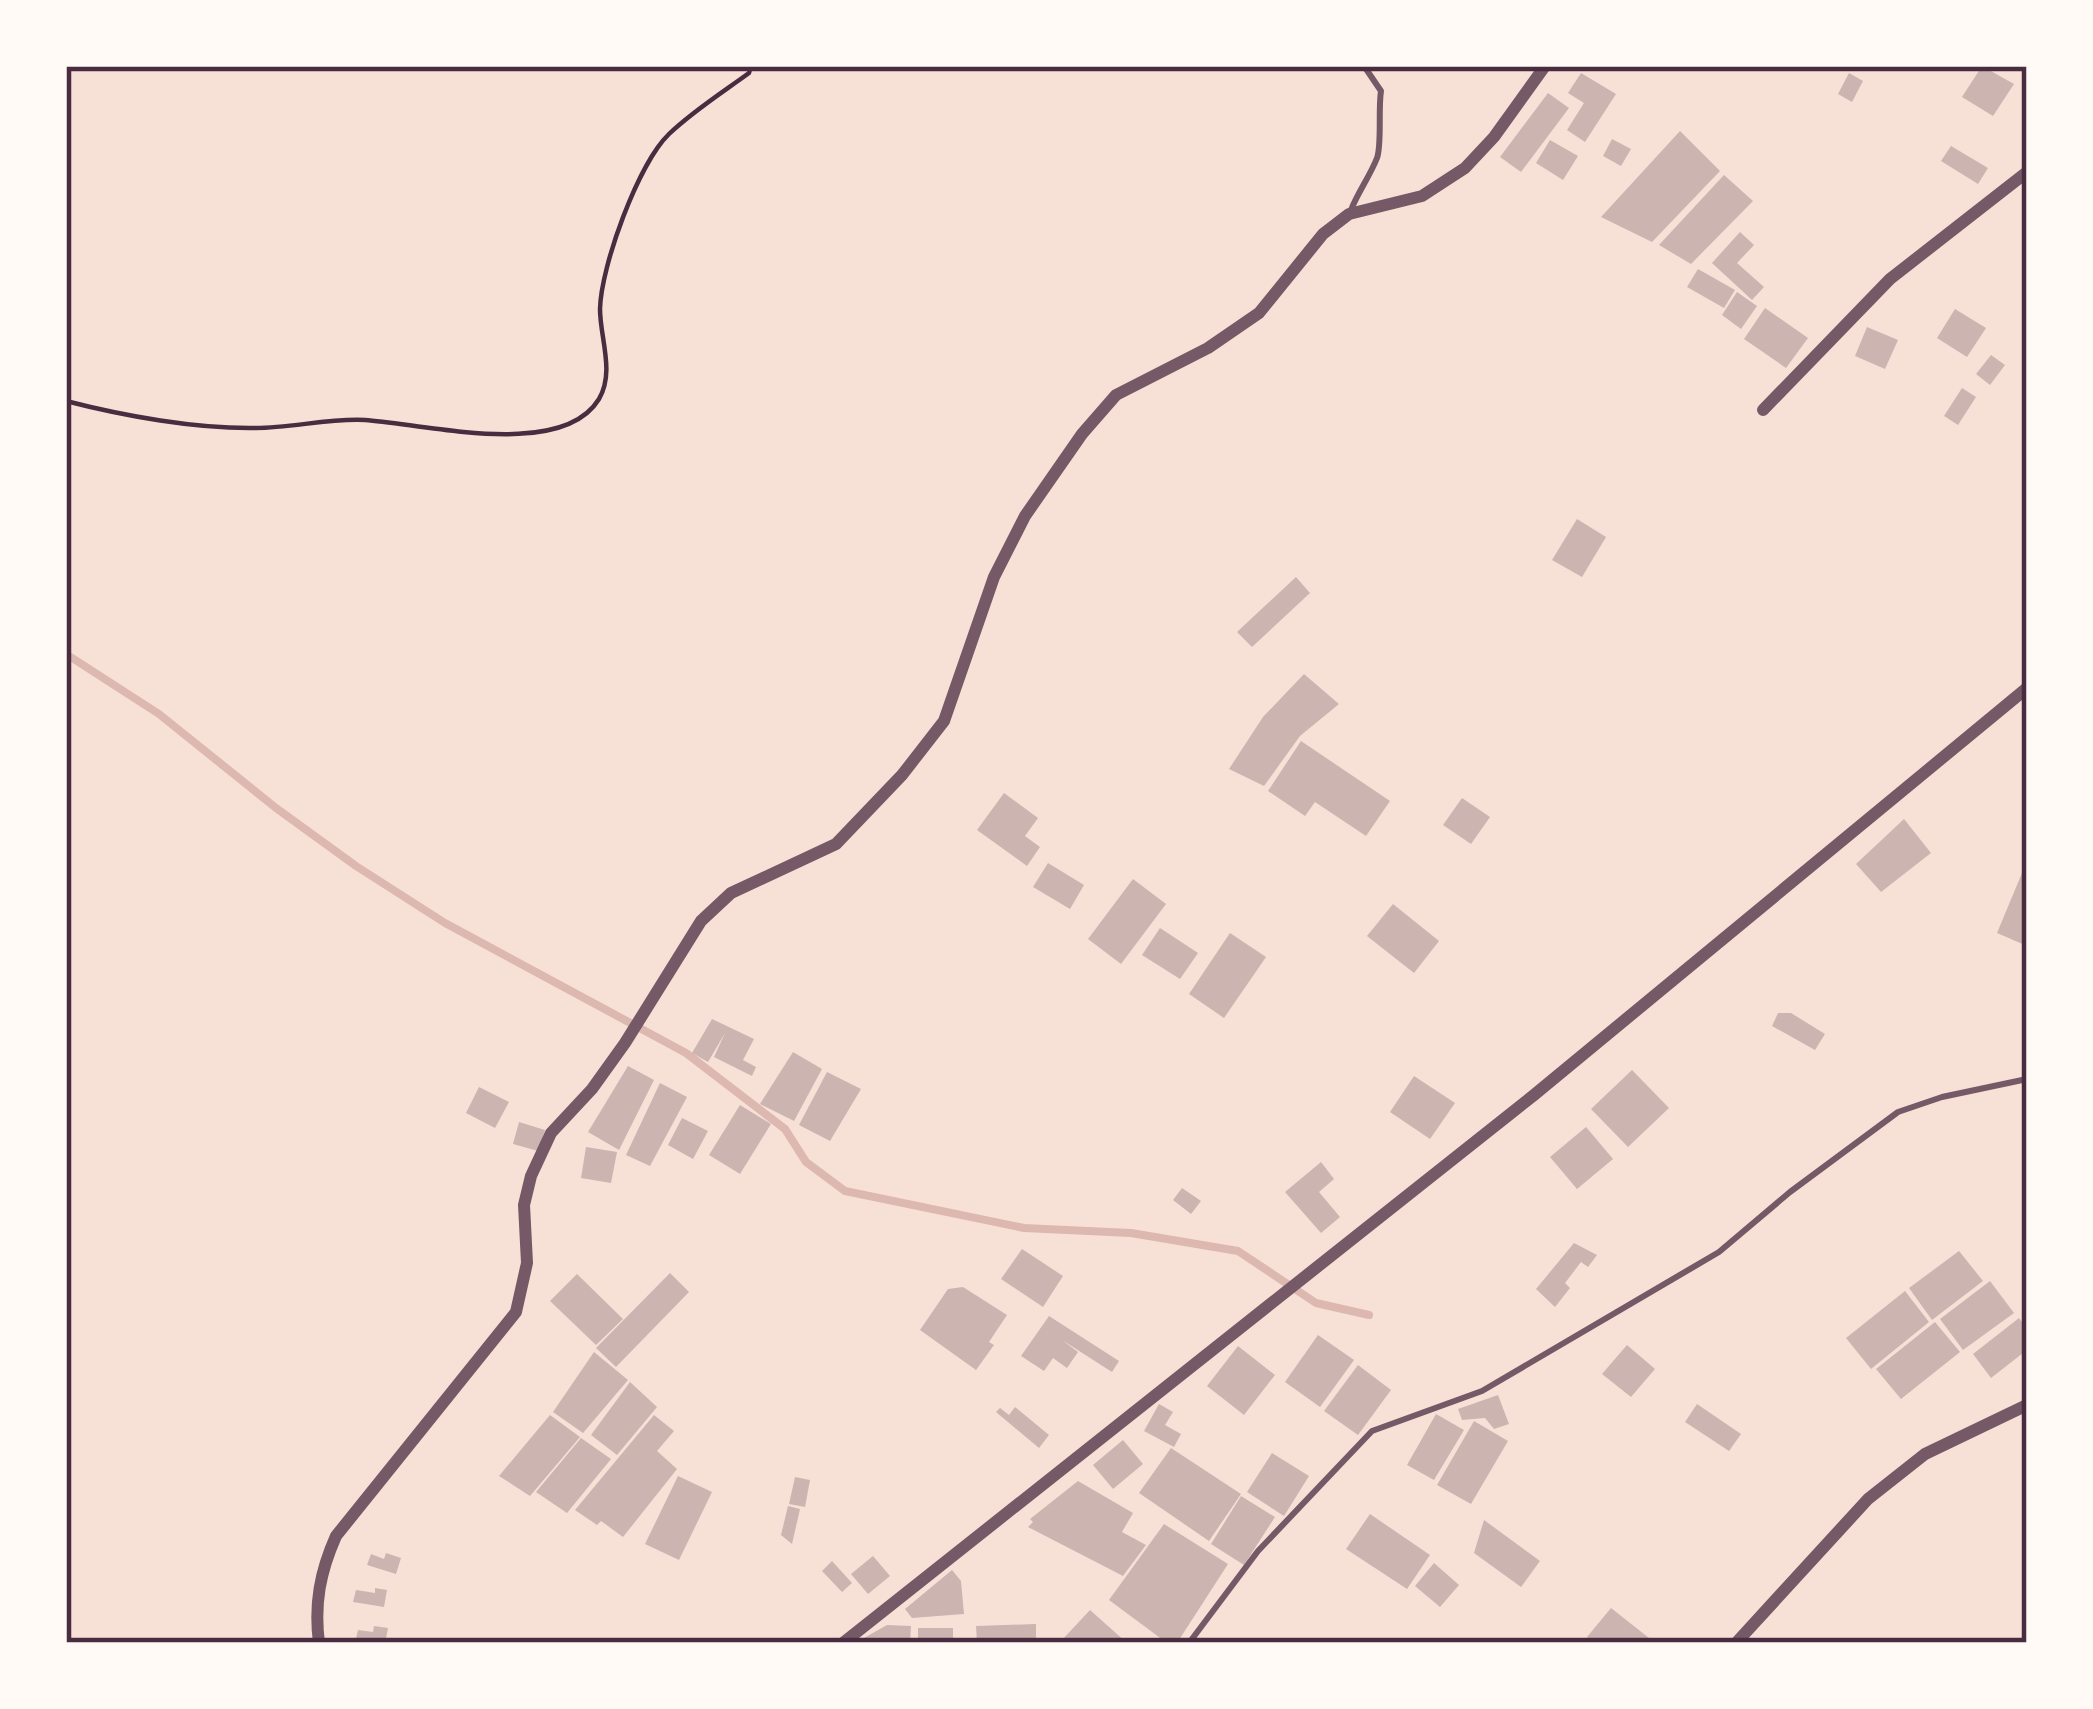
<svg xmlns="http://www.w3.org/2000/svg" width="2093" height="1709" viewBox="0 0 2093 1709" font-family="Figtree,sans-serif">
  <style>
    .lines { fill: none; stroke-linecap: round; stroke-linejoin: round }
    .stream { stroke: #dcb8b0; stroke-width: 8 }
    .building { fill: #ccb4b1 }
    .path { stroke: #4a2c40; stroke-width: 4.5 }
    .service { stroke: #755966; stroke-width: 6 }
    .minor { stroke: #755966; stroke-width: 12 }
    .neatline { fill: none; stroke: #4a2c40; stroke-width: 4.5 }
  </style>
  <rect width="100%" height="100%" fill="#f7e1d7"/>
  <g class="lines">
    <polyline class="stream" points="66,654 159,714 276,808 356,866 445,923 686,1053 785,1129 806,1162 845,1191 1024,1228 1131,1233 1238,1251 1316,1303 1369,1315"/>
  </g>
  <g class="building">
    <polygon points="1982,66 2014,84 1993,116 1962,97"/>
    <polygon points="1581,73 1616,94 1585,142 1567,130 1584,103 1568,93"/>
    <polygon points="1849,73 1863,81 1852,102 1838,94"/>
    <polygon points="1548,93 1569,108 1521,172 1500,157"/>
    <polygon points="1680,131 1720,171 1652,242 1601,217"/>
    <polygon points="1612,139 1631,149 1621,166 1603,156"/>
    <polygon points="1550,140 1578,156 1563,180 1536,163"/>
    <polygon points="1951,146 1988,168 1978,184 1941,161"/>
    <polygon points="1724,175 1753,201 1691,264 1659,245"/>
    <polygon points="1740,232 1754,245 1737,263 1764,287 1752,300 1712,263"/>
    <polygon points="1698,269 1735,290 1724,308 1687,287"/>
    <polygon points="1737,292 1757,306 1741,329 1722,315"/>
    <polygon points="1765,308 1808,338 1786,368 1744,339"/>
    <polygon points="1955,309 1986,328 1967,357 1937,338"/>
    <polygon points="1867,327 1898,340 1885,369 1855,356"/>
    <polygon points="1991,355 2005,365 1990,385 1976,374"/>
    <polygon points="1962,388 1976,397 1958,425 1944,416"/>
    <polygon points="1577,519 1606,537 1582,577 1552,560"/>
    <polygon points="1296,577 1310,593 1252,647 1237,632"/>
    <polygon points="1304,674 1339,704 1300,736 1264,786 1229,769 1263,717"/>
    <polygon points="1301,741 1390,801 1366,836 1315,802 1305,816 1268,791"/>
    <polygon points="1004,793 1038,818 1025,836 1040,847 1027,866 977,830"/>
    <polygon points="1462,798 1490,817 1471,844 1443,825"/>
    <polygon points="1904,819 1931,853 1881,892 1856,864"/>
    <polygon points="1048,863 1084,885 1070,909 1033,887"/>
    <polygon points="2022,873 2027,875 2027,946 1997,933"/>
    <polygon points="1133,879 1166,904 1121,964 1088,939"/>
    <polygon points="1393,904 1439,941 1414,973 1367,936"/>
    <polygon points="1160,928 1198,953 1180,979 1142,955"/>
    <polygon points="1230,933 1266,957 1224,1018 1189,994"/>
    <polygon points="1778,1013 1791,1013 1825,1034 1815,1050 1772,1026"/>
    <polygon points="712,1019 754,1039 743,1060 756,1067 752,1076 714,1057 725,1033 708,1062 692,1053"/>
    <polygon points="793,1052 822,1069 794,1121 760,1104"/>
    <polygon points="628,1066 654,1080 619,1150 588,1132"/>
    <polygon points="1632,1070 1669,1108 1628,1147 1591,1109"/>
    <polygon points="827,1072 861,1089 830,1141 799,1125"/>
    <polygon points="1414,1076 1455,1103 1430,1139 1390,1112"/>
    <polygon points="660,1083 687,1097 650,1166 626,1155"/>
    <polygon points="479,1087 509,1102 495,1128 466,1113"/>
    <polygon points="740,1105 771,1124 740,1174 709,1155"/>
    <polygon points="682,1118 708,1131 693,1159 668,1145"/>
    <polygon points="519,1122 545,1130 538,1151 513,1144"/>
    <polygon points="1586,1127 1613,1159 1577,1189 1550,1157"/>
    <polygon points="586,1147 617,1152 611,1183 581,1178"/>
    <polygon points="1321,1162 1334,1179 1319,1192 1340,1217 1321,1233 1285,1192"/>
    <polygon points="1182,1188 1201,1201 1191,1214 1173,1200"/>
    <polygon points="1574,1243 1597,1255 1588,1267 1581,1262 1565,1283 1570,1288 1555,1307 1536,1289"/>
    <polygon points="1022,1249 1063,1276 1043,1307 1001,1279"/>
    <polygon points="1959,1251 1983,1281 1932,1320 1909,1288"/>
    <polygon points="670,1273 689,1292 616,1367 596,1348"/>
    <polygon points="577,1274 623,1319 596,1345 550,1301"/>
    <polygon points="1990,1281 2014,1313 1963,1350 1940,1319"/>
    <polygon points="963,1287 1007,1315 989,1342 994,1345 976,1370 920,1330 948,1289"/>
    <polygon points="1905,1291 1929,1322 1871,1369 1846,1338"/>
    <polygon points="1049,1316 1119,1361 1112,1372 1062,1340 1078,1352 1067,1368 1053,1358 1044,1371 1021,1356"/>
    <polygon points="2019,1318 2027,1329 2027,1359 2023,1353 1991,1378 1973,1354"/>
    <polygon points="1935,1322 1960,1352 1901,1399 1876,1369"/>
    <polygon points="1318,1335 1354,1360 1320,1407 1285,1382"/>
    <polygon points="1627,1345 1655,1369 1631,1397 1602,1374"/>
    <polygon points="1238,1346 1275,1375 1244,1415 1207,1386"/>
    <polygon points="594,1352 628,1380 583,1433 553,1412"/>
    <polygon points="1358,1365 1391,1390 1358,1435 1324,1411"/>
    <polygon points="630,1382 657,1407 617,1455 591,1435"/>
    <polygon points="1498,1395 1509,1424 1494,1429 1485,1418 1462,1420 1458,1409"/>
    <polygon points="1159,1404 1173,1412 1165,1425 1181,1434 1174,1447 1144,1431"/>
    <polygon points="1697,1404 1741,1434 1729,1451 1685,1422"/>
    <polygon points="1015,1407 1049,1435 1039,1448 996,1412 1000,1408 1009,1415"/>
    <polygon points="1436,1414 1464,1430 1434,1480 1407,1465"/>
    <polygon points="550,1415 580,1437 530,1496 499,1476"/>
    <polygon points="654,1415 674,1431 657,1451 677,1469 623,1537 601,1521 597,1525 575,1510"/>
    <polygon points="1474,1421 1508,1441 1471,1504 1437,1485"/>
    <polygon points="581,1438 611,1459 567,1513 536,1492"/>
    <polygon points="1123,1440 1143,1464 1113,1489 1093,1465"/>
    <polygon points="1171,1448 1241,1494 1209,1541 1139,1493"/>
    <polygon points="1272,1453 1309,1476 1284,1516 1247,1492"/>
    <polygon points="678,1476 712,1492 679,1560 645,1544"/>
    <polygon points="795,1477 810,1480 805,1507 789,1504"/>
    <polygon points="1078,1481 1133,1513 1122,1532 1146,1545 1123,1576 1028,1527 1033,1522 1030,1519"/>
    <polygon points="1241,1496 1275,1517 1244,1565 1211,1544"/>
    <polygon points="788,1506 800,1509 792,1544 781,1535"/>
    <polygon points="1370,1514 1430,1555 1407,1589 1346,1549"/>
    <polygon points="1484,1520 1540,1561 1521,1587 1474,1553"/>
    <polygon points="1164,1524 1228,1564 1177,1643 1167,1643 1109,1600"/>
    <polygon points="386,1553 401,1558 396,1574 367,1565 371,1554 384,1559"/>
    <polygon points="873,1556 890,1576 868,1594 851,1574"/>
    <polygon points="832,1561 852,1583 842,1592 822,1571"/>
    <polygon points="1434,1563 1459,1585 1440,1607 1415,1586"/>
    <polygon points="952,1570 961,1581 964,1614 912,1618 905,1609"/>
    <polygon points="375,1588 387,1590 384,1607 353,1602 356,1590 375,1593"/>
    <polygon points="1611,1608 1649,1638 1645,1643 1595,1643 1587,1637"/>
    <polygon points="1090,1610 1127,1643 1062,1640"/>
    <polygon points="1036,1624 1036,1643 977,1643 976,1626"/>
    <polygon points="887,1625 911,1626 910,1643 864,1643 864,1638"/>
    <polygon points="374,1626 388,1628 385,1643 356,1639 358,1630 373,1632"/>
    <rect x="918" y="1628" width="35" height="15"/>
  </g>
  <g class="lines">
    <path class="path" d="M66 401C124 416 196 429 256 428 292 428 329 418 365 420 425 424 562 460 599 399 615 372 600 338 600 309 601 266 638 164 669 134 693 111 723 92 749 73L751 66"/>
    <g class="service">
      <path d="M1351 210C1358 192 1370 176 1377 158 1382 145 1378 109 1381 91L1364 66"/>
      <polyline points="1189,1643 1258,1551 1372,1431 1482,1391 1719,1252 1790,1192 1898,1112 1942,1097 2027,1079"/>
    </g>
    <g class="minor">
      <polyline points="1763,410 1890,279 2027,172"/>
      <path d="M319 1643C314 1604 320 1572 336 1536L516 1312 527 1263 524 1205 531 1176 551 1133 592 1089 625 1043 701 921 731 893 836 844 902 775 944 721 994 577 1025 516 1082 434 1116 395 1208 348 1259 313 1323 234 1349 214 1422 196 1465 168 1494 137 1545 66"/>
      <polyline points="843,1643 1534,1095 2027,688"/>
      <polyline points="1736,1643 1868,1499 1925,1454 2027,1405"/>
    </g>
  </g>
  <rect width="2093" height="1709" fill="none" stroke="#fffaf5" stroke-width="138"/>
  <rect x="69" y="69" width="1955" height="1571" class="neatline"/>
</svg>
